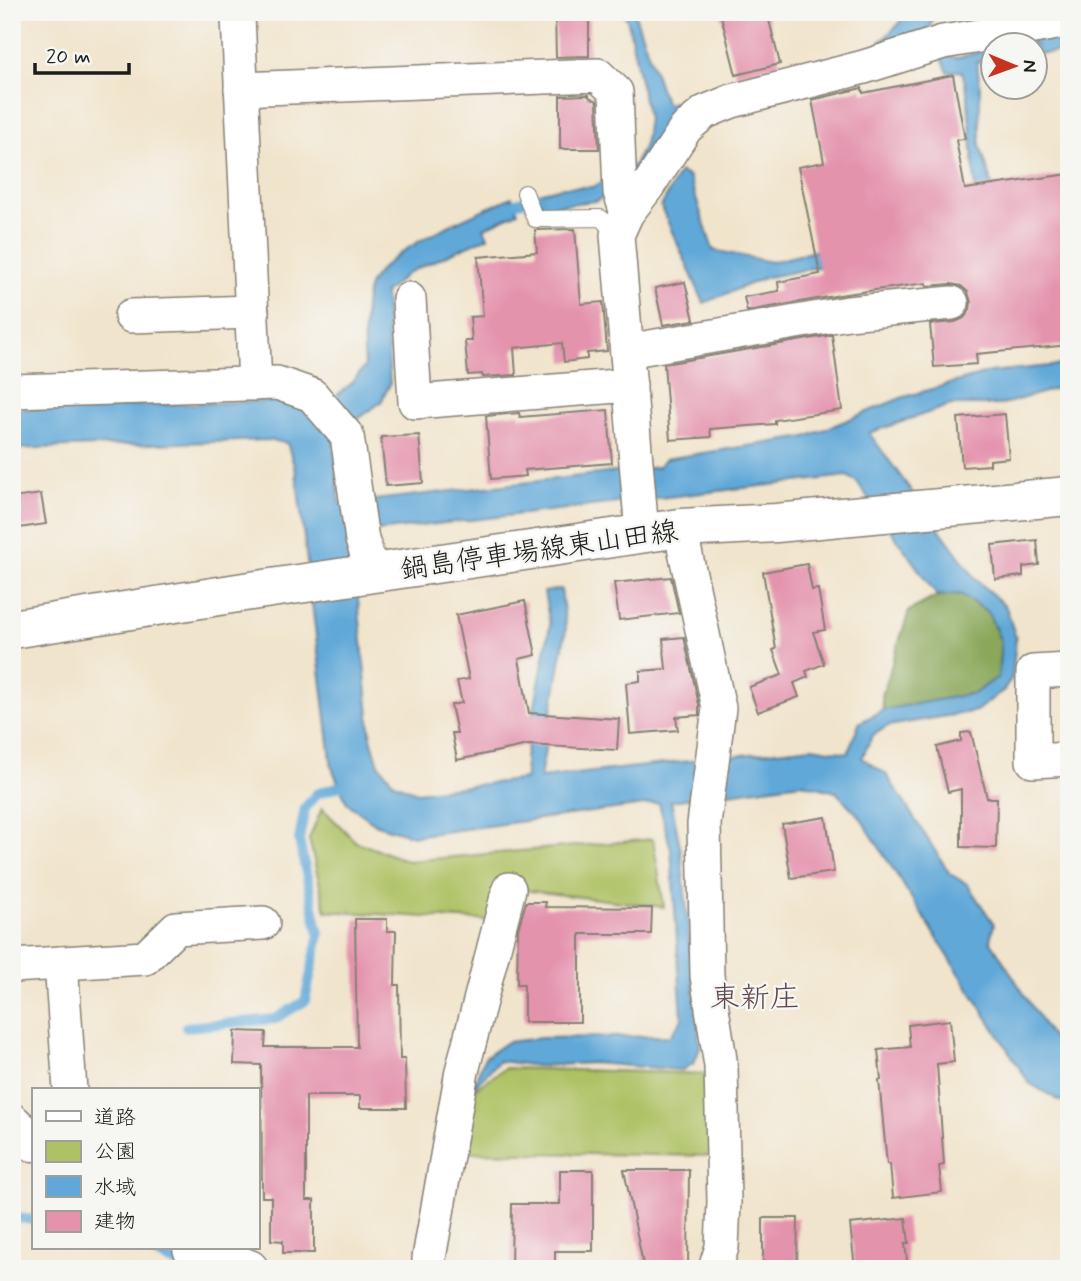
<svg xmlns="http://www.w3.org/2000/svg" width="1081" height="1281" viewBox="0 0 1081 1281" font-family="Mynerve,'Klee One',sans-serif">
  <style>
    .green { fill: #aec164; stroke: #656e40; stroke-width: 2 }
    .forest { fill: #8aa75a; stroke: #53623b; stroke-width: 2 }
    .water { fill: #61a8d8; stroke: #3e627a; stroke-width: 2; fill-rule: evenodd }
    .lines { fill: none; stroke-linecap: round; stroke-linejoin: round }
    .stream { stroke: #61a8d8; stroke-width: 10 }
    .building { fill: #e493ad }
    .service-casing { stroke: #868074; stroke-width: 18 }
    .minor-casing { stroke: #868074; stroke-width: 36 }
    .secondary-casing { stroke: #868074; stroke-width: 41 }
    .service { stroke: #fff; stroke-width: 16 }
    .minor { stroke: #fff; stroke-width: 33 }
    .secondary { stroke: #fff; stroke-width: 38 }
    .labels { text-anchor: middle; stroke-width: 5; stroke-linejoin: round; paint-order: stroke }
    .street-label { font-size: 28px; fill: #1c1c1c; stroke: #f6f6f2 }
    .neighbourhood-label { font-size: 30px; fill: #62464f; stroke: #f6f6f2 }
  </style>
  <rect width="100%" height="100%" fill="#f6f6f2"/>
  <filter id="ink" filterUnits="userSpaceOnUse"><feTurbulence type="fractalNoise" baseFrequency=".0143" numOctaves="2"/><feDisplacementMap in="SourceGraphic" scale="14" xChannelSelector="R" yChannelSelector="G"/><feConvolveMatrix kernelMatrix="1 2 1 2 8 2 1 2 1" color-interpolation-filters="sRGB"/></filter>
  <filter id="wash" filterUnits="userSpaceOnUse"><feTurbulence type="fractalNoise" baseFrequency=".00686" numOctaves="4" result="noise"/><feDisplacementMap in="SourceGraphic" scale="28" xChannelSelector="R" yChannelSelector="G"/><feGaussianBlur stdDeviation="1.57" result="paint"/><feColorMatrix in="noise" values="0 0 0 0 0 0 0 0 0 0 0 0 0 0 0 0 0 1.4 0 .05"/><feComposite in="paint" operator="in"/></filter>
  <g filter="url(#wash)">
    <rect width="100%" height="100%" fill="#f1e4cc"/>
    <g class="green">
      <polygon points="322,808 356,842 408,861 653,839 664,907 522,890 494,921 326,911 309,839"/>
      <polygon points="505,1068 711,1074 715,1156 458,1152 466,1095"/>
    </g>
    <polygon class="forest" points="960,594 988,612 1001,642 998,677 975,693 883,710 882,695 909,611 937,596"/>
    <g class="water">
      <polygon points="623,12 634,12 666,105 691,95 694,102 637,178 596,201 542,207 538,193 562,187 593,187 634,165 644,146 648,119 628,22"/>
      <polygon points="902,12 934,12 930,30 877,45 899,24"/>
      <polygon points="1069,34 1069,51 1036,54 1036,46 1030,45 1030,41"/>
      <polygon points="993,48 993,59 977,62 980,88 980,145 1003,221 846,261 764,278 704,303 661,207 679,172 689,177 713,250 771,262 963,214 977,206 967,91 962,71 948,72 941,57 948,55 957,58"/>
      <path d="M512 197 518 212 484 228 488 237 409 272 385 293 390 384 381 402 333 438 340 504 658 467 665 459 806 437 901 398 990 372 1069 364V385L1000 405H951L869 433 976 579 1006 607 1016 638 1012 678 1004 690 976 711 888 726 872 736 862 758 886 774 950 874 967 884 994 924 990 940 1052 1038 1069 1054V1103L1060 1101 1029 1083 860 817 836 792 802 783 671 801 681 851 700 1048 694 1063 682 1070 592 1063 539 1066 499 1061 471 1090 485 1057 507 1042 541 1038 670 1036 682 1019 671 850 659 803 413 836 377 825 347 803 332 768 296 472 287 443 267 440 12 449V409L278 401 314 413 352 383 365 366C363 348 362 294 372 280 396 245 474 214 512 197ZM847 476 857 482 937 596 960 594 988 612 1001 642 998 677 975 693 883 710 859 723 848 753 812 747 540 778 566 629 561 589 544 592 550 625 525 758 526 779 417 792 394 783 379 764 371 738 352 534Z"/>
    </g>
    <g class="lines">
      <g class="stream">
        <polyline points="515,203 539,197"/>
        <polyline points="186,1027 275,1019 305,1001 319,934 299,840 305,808 316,794 352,782"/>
        <polyline points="12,1217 33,1220"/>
        <polyline points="143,1248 188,1269"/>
      </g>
    </g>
    <g id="blocks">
      <g class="building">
        <polygon points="720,12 767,12 780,64 736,75"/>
        <polygon points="589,14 589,56 556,57 555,15"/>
        <polygon points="953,75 965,139 956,140 965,189 1069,174 1069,345 976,354 977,364 934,367 930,324 955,322 964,318 970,310 971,302 968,292 961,286 951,284 927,286 926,283 846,294 747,311 744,297 779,291 778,282 820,274 798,167 824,162 812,100 862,88 863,93"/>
        <polygon points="589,95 589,97 597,101 599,149 560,149 560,96"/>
        <polygon points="575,229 581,304 603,302 607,351 587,353 587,359 564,362 562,343 514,348 516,375 483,377 482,374 468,375 465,341 472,341 470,317 483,316 478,257 537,252 535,230"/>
        <polygon points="685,282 694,320 663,325 655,288"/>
        <polygon points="832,335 842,410 775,420 775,424 710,429 711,437 670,440 664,364"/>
        <polygon points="608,410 612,463 525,470 526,476 491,479 486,416 519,413 520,417"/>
        <polygon points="1005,414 1009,458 990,460 990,465 962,467 958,418"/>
        <polygon points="419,435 423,483 386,486 381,437"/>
        <polygon points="41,494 46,524 12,529 12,498"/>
        <polygon points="1037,540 1039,565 1023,567 1023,576 995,579 992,545"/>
        <polygon points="807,564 812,590 818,589 825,630 813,632 824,664 806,671 808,677 794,683 799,697 758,712 749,687 782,675 773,650 776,649 763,572"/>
        <polygon points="671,577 679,613 619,620 614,583"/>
        <polygon points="525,601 536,655 519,659 529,713 619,719 617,750 528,745 457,760 452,733 457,733 451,705 462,703 457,681 469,679 456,615"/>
        <polygon points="684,637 699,705 699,715 676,717 678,730 630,734 626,683 640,681 640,671 666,669 663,639"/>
        <polygon points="971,732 987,798 997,798 996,848 961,847 961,789 948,792 937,747 961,741 961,733"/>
        <polygon points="826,817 834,872 791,878 782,824"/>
        <polygon points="526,902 546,902 545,907 652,908 651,934 580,934 580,1022 524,1022 524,984 517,984 518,929"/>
        <polygon points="355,919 387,919 387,931 396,931 395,985 399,985 400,1059 405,1059 406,1108 360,1108 360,1096 306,1096 306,1200 314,1200 314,1253 283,1253 283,1241 271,1240 271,1197 262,1197 261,1065 234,1064 235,1031 266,1032 265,1047 357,1047"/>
        <polygon points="950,1020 954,1062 937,1064 944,1165 939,1166 942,1192 893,1198 890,1164 887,1164 879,1080 881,1080 878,1050 910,1047 908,1025"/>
        <polygon points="560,1170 593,1170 593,1251 555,1251 555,1269 511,1269 512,1204 560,1204"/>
        <polygon points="624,1170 689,1170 688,1269 644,1269"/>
        <polygon points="763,1218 798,1218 797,1269 763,1269"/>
        <polygon points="906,1218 909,1243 905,1243 908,1269 855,1269 850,1224"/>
      </g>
    </g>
  </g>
  <g filter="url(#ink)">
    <use href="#blocks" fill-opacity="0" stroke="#868074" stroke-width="2"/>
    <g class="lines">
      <defs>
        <polyline id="service" points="525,193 535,219 601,218 617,235"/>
        <g id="minor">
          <polyline points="238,17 255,384"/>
          <polyline points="241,89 598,75 616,92 620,192 627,213"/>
          <polyline points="409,299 415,402 630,385"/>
          <polyline points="131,316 252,312"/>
          <polyline points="627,351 848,313 952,303"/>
          <polyline points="12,391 277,383 312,395 347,436 362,540 373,572"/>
          <polyline points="680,528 719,708 704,824 707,976 721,1066 724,1202 722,1247 715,1269"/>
          <polyline points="642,533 617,235 627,213 648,186 686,128 705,112 732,101 864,67 943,42 1069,21"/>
          <polyline points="1069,670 1033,672 1033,761 1069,759"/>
          <polyline points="61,963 70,1090"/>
          <polyline points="12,966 145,958 176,928 263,923"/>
          <polyline points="429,1269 429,1258 462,1071 509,889"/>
        </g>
        <g id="secondary">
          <polyline points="12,629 244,592 680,528 776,523 1069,496"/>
          <polyline points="12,1123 33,1142"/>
          <polyline points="192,1248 249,1269"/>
        </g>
      </defs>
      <use href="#service" class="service-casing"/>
      <use href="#minor" class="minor-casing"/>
      <use href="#secondary" class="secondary-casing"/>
      <use href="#service" class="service"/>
      <use href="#minor" class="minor"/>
      <use href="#secondary" class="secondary"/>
    </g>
  </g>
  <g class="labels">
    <g class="street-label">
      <text transform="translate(539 549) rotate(-8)" y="10">鍋島停車場線東山田線</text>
    </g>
    <g class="neighbourhood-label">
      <text x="755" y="1007">東新庄</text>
    </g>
  </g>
  <rect width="1081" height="1281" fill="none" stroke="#f6f6f2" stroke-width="42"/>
  <rect x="32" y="1088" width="228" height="161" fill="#f6f6f2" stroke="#9f9f9c" stroke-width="2"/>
  <rect x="46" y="1111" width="35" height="10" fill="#ffffff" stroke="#9f9f9c" stroke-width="2"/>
  <text x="94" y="1124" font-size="21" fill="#1c1c1c">道路</text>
  <rect x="46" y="1141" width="35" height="21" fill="#aec164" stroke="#9f9f9c" stroke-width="2"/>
  <text x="94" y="1158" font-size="21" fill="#1c1c1c">公園</text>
  <rect x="46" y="1176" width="35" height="21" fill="#61a8d8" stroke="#9f9f9c" stroke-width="2"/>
  <text x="94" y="1194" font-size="21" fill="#1c1c1c">水域</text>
  <rect x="46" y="1211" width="35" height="21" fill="#e493ad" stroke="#9f9f9c" stroke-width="2"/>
  <text x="94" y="1228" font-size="21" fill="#1c1c1c">建物</text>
  <g transform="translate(1014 66) rotate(91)"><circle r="33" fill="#f6f6f2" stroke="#9f9f9c" stroke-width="2"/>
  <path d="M0-5L12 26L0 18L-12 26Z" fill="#c8321e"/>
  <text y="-10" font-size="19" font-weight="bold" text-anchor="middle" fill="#1c1c1c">N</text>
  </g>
  <path d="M35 63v10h94v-10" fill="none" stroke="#1c1c1c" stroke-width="3.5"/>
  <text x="46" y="63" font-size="21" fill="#1c1c1c" stroke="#f6f6f2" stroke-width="5" paint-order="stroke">20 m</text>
</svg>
